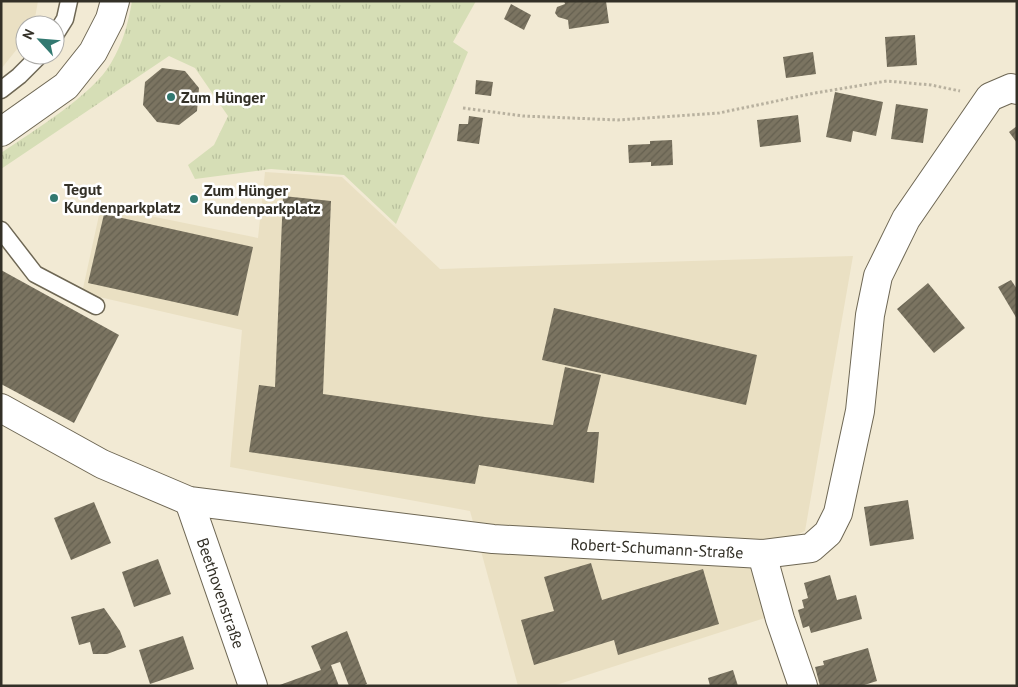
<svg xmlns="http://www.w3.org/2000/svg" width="1018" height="687" viewBox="0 0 1018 687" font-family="'PT Sans',sans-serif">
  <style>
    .built { fill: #eae0c3 }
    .grass { fill: url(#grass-tufts) }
    .building { fill: url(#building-hatch) }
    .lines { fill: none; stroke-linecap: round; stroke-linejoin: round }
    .service-casing { stroke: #6e6754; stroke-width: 19 }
    .minor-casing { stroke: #6e6754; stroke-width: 30 }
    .path { stroke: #b8b19f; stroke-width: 3; stroke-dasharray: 2.5 2.5; stroke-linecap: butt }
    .service { stroke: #fff; stroke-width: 16 }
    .minor { stroke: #fff; stroke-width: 28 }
    .poi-dot { fill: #327971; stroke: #fff; stroke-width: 2 }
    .labels { text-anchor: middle; stroke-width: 5; stroke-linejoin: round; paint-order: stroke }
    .poi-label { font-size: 16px; font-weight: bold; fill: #333027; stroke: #fff; text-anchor: start }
    .street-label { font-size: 16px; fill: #333027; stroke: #fff }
  </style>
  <defs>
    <pattern id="grass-tufts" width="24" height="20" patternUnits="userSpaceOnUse" patternTransform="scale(1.25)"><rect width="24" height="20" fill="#d6deb6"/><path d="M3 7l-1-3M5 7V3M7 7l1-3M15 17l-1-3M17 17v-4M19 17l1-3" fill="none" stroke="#b8bf9c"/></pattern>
    <pattern id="building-hatch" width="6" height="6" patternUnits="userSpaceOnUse" patternTransform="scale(1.25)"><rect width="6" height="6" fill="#7b7461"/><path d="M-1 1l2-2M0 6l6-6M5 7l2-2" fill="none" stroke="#656050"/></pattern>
  </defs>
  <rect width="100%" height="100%" fill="#f2ead4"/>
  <g class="built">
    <polygon points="1,1 38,1 35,18 32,25 25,25 25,39 1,69"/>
    <polygon points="265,172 342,177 440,269 853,256 805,531 777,544 771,616 553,686 518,686 470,511 230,467 242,330 82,293 101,206 258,238"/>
  </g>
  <path class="grass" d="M132 1H476L453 42 468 52 396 224 344 175 271 169 195 179 188 165 214 145 228 116 195 68 169 56 1 169V153C33 131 93 95 111 63 123 43 128 24 132 1Z"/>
  <g class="building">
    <polygon points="564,1 606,1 609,23 569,29 568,20 558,17 555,13 557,7 565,4"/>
    <polygon points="511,4 531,15 524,30 504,19"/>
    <polygon points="915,35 917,65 887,67 885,37"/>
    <polygon points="813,52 816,74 786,78 783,57"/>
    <polygon points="162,68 185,71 199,88 197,111 179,125 157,122 143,105 145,82"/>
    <polygon points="476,80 493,82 491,96 475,94"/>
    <polygon points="835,92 883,102 876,136 853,131 851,142 826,137"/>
    <polygon points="896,104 928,109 923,143 891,139"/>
    <polygon points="798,115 801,142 760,147 757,120"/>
    <polygon points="469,116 483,118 479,144 457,141 459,124 468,124"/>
    <polygon points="1017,126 1017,143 1009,132"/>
    <polygon points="672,140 673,165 651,166 651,162 629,163 628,145 650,144 650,141"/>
    <polygon points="283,196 331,201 323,394 485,417 553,425 565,367 601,375 587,432 599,432 594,483 479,465 475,484 249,452 259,385 275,387"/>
    <polygon points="104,214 253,247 238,316 88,283"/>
    <polygon points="1,270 119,335 74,423 1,384"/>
    <polygon points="1011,280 1017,289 1017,319 998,287"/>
    <polygon points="928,283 965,328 934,353 897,309"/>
    <polygon points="554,308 757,355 746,405 542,360"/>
    <polygon points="908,500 914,539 870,546 864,507"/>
    <polygon points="94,502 111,543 71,560 54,518"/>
    <polygon points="158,559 171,594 134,607 122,572"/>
    <polygon points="591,563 602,600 703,569 719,624 618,655 614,640 534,665 521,620 554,611 544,577"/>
    <polygon points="830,575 837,600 856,595 862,619 811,633 809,626 803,628 798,610 804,608 802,600 808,598 804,583"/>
    <polygon points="104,608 120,631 126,647 107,654 93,654 90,642 79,645 71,617"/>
    <polygon points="347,631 367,684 362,686 349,686 340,662 331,665 339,686 277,686 321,670 311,646"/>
    <polygon points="183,636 194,669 150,684 139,650"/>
    <polygon points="868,648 877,681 861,686 820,686 815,667 824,665 823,661"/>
    <polygon points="733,670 738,686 710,686 708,678"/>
  </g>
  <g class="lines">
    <defs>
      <g id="service">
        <polyline points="55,35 65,19 69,1"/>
        <polyline points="1,90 19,76 40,55"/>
        <polyline points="1,230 35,274 96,306"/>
      </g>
      <g id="minor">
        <polyline points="1,132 66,86 93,52 110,19 115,1"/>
        <polyline points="1,408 102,464 189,501 493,539 762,554 811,548 828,533 838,513 860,411 870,315 878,276 906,219 990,97 1011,88 1017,90"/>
        <polyline points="189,501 253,686"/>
        <polyline points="762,554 780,619 803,686"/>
      </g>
    </defs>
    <use href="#service" class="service-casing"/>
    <use href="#minor" class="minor-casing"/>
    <polyline class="path" points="463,108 523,116 618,120 719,113 815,93 887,81 931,85 960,91"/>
    <use href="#service" class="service"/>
    <use href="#minor" class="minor"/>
  </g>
  <g class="poi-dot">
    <circle cx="171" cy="97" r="5"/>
    <circle cx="54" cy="198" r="5"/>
    <circle cx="194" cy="199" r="5"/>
  </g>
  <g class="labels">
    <g class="poi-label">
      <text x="181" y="103">Zum Hünger</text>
      <text x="64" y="195">Tegut<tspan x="64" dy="18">Kundenparkplatz</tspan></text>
      <text x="204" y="196">Zum Hünger<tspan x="204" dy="18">Kundenparkplatz</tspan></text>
    </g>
    <g class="street-label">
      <text transform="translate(657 548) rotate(3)" y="6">Robert-Schumann-Straße</text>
      <text transform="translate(221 593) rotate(71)" y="6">Beethovenstraße</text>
    </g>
  </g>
  <rect width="1018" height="687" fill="none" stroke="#333027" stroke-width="5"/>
  <g transform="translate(40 40) rotate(296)"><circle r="24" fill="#ffffff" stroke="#adaca9"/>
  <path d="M0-4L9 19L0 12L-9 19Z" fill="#327971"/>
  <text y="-8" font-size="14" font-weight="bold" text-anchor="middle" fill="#333027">N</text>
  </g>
</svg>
